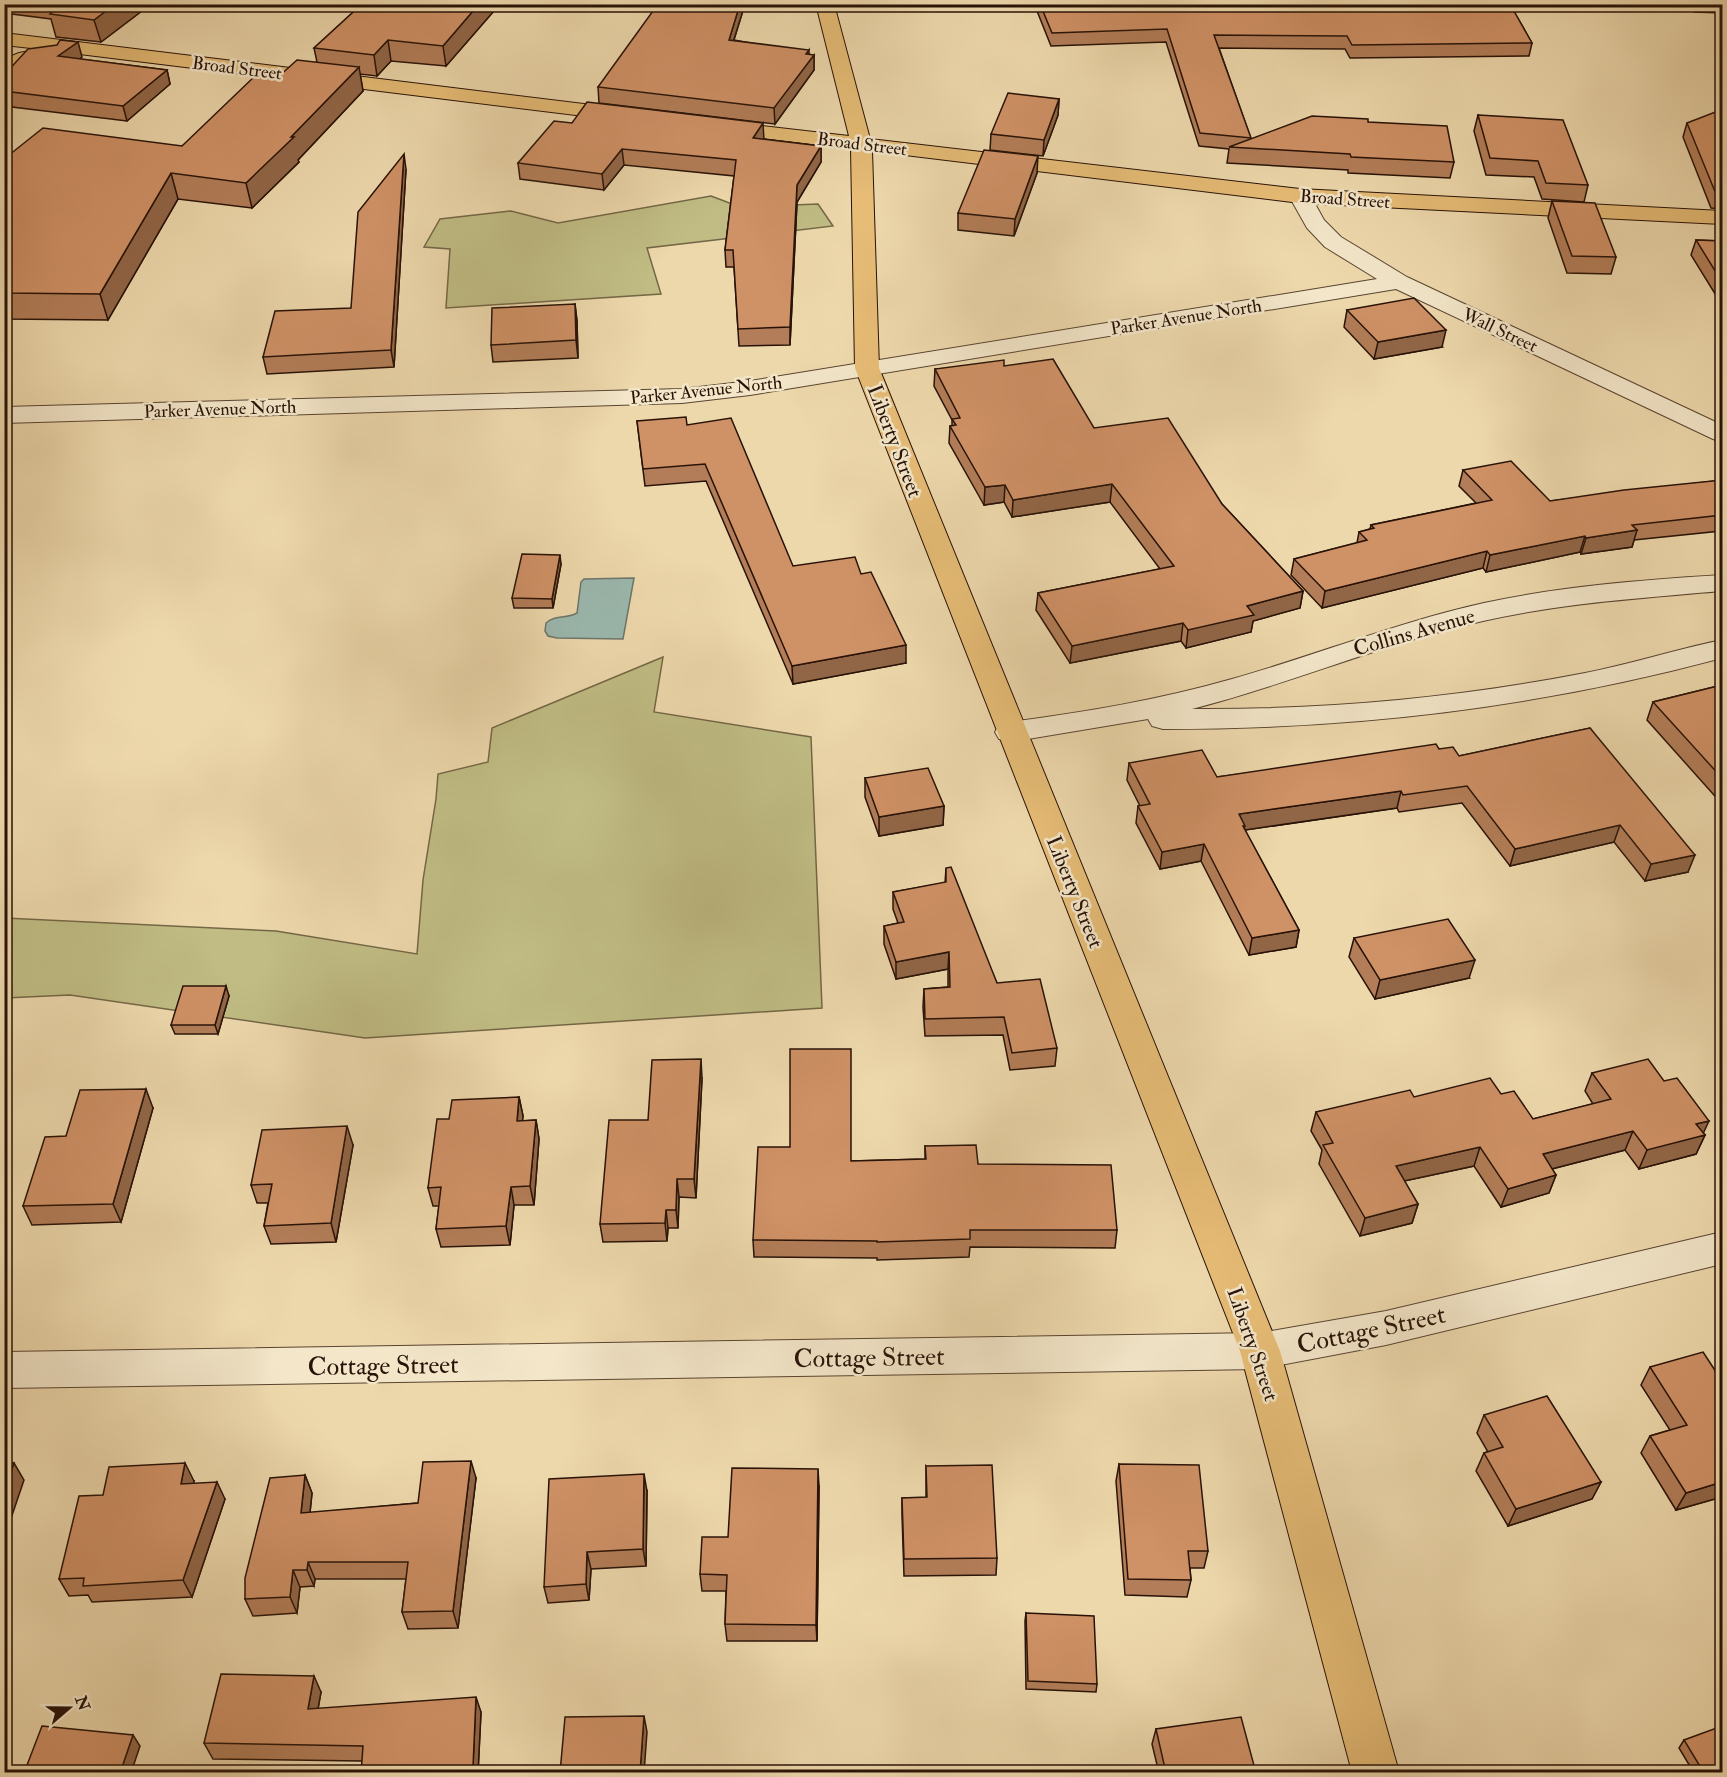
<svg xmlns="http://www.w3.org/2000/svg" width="1727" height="1777" viewBox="0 0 1727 1777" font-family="'IM FELL Double Pica',serif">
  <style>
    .green { fill: #c0bc84; stroke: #746746; stroke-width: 1.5 }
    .water { fill: #9ab9af; stroke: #6c766c; stroke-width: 1.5 }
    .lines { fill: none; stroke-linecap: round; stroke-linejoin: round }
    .minor-casing { stroke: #594430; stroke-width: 2 }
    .major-casing { stroke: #281207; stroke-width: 2 }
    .minor { fill: #f3e6c9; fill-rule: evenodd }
    .major { fill: #e6bc76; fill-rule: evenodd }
    .wall { fill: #b27d58; stroke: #281207; stroke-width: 1.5 }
    .shaded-wall { fill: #916647; stroke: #281207; stroke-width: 1.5 }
    .building { fill: #cf9166; stroke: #281207; stroke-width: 1.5 }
    .labels { text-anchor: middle; stroke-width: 5; stroke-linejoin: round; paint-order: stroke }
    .far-street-label { font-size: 18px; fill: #281207; stroke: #f3e6c9 }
    .street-label { font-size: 21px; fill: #281207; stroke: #f3e6c9 }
    .near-street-label { font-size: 26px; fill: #281207; stroke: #f3e6c9 }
  </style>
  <rect width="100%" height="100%" fill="#edd8ac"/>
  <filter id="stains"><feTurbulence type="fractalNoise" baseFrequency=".00333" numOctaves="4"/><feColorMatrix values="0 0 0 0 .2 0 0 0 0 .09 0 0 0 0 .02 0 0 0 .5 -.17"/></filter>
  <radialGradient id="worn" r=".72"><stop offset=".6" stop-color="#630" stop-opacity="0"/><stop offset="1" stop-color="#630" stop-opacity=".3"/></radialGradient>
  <g class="green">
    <polygon points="711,196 740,207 818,204 833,226 647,248 661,294 446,308 450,249 424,247 440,219 511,211 558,223"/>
    <polygon points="663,657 654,712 811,737 822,1008 365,1038 70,995 5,998 5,918 276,931 417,954 423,880 436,799 438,774 488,762 492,728"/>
  </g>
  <path class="water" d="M634 578 623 639 557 638 548 636 545 631 546 623C556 614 567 619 577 613L581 582 584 579Z"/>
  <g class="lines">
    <defs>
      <g id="minor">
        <polygon points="1300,189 1308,191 1324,220 1341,237 1407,277 1722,425 1722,442 1713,439 1396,289 750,395 682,403 4,423 4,407 682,389 750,381 1377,279 1325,247 1307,228 1289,196 1292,191"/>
        <path d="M1722 575V591C1642 598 1562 603 1483 621 1384 643 1290 684 1192 709 1324 710 1456 698 1585 673 1632 664 1677 649 1722 640V658C1535 708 1357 729 1163 729L1152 726 1148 719 1010 742 999 739 995 732 999 725 1010 722C1085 712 1159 700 1232 679 1317 655 1398 622 1484 603 1562 586 1642 580 1722 575Z"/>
        <polygon points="1722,1232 1722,1264 1386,1345 1260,1369 4,1388 4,1352 1260,1333 1386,1311"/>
      </g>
      <g id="major">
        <polygon points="816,4 834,4 870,139 1300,189 1722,211 1722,224 1300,203 872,151 879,368 1280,1351 1399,1772 1352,1772 1240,1351 855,368 851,149 718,133 711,131 708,127 711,123 718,121 849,136"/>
        <polygon points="4,33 625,109 632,111 635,115 632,119 625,121 63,52 61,57 31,62 4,73 4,59 19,53 40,49 4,45"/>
      </g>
    </defs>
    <use href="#minor" class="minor-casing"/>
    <use href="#major" class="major-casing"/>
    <use href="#minor" class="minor"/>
    <use href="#major" class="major"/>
  </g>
  <g class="wall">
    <polygon points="4,4 151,4 101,42 56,37 51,19 4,13"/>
    <polygon points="362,4 500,4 446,66 391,61 377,76 360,74 363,91 298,160 299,162 252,208 178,199 108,320 4,319 4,159 182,146 277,78 317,62 314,48"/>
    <polygon points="745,4 734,40 814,55 814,70 775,124 599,103 598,87"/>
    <polygon points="1018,4 1571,4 1570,7 1513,10 1532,43 1529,56 1350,58 1345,49 1219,48 1251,139 1368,122 1454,162 1450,178 1348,173 1348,170 1227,163 1229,149 1199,146 1166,42 1051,46 1035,6 1018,6"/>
    <polygon points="1688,4 1722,4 1722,13 1694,12"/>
    <polygon points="82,57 79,59 167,70 170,84 127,121 4,106 4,75"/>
    <polygon points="1059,99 1058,115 1043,156 990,150 991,134"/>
    <polygon points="1478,115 1588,185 1584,202 1542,199 1534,177 1486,175 1474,131"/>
    <polygon points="1722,121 1722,209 1711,208 1683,137 1687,123"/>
    <polygon points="572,123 764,139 821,146 821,162 797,202 790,345 739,346 734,267 726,267 725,250 734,176 624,165 604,190 520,179 518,163"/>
    <polygon points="406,169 394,367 267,374 263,357 351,308"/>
    <polygon points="1037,173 1014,236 958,230 958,213"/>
    <polygon points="1552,201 1616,257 1611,274 1567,273 1548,218"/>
    <polygon points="1722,212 1722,237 1718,226"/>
    <polygon points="1696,240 1722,241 1722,305 1691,255"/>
    <polygon points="575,304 577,321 578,358 493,362 491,345"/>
    <polygon points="1347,310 1442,347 1374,359 1344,327"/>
    <polygon points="1004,366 1094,428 1222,504 1303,591 1300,608 1253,621 1251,632 1186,648 1181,641 1070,663 1036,610 1038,593 1160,569 1110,502 1012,517 1004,502 984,505 949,443 950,426 952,426 952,420 934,386 935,369"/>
    <polygon points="637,421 687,425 793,566 861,574 906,663 793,684 706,481 645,486"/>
    <polygon points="1463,470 1550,501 1722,480 1722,525 1721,531 1634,540 1632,547 1581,554 1580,552 1486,572 1483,568 1322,608 1291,575 1294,559 1357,543 1359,532 1370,529 1371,525 1476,503 1459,486"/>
    <polygon points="561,564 553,608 514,608 512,598"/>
    <polygon points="1722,685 1722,804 1647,720 1653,702"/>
    <polygon points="1590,728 1688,872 1645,881 1614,842 1510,866 1462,803 1399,812 1397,808 1245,830 1299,930 1296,947 1249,955 1201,861 1160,869 1136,823 1138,806 1140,806 1127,780 1129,763 1217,777 1439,749 1459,756"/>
    <polygon points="865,778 944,806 943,825 879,836 865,797"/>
    <polygon points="946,868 997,983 1057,1048 1055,1066 1010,1070 1003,1035 925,1036 923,1007 924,989 948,987 948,969 896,979 884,944 884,926 898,923 893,909 893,892 945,883"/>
    <polygon points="1354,938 1469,978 1375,999 1349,957"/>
    <polygon points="229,996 218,1034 175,1034 171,1025"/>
    <polygon points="1592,1073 1664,1081 1705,1135 1696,1154 1639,1169 1625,1150 1552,1169 1556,1175 1549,1193 1501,1207 1474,1166 1404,1181 1418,1204 1412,1223 1360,1236 1319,1164 1322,1150 1311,1131 1316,1112 1414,1097 1501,1094 1533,1119 1593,1104 1585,1091"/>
    <polygon points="702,1078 696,1198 679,1197 678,1228 668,1228 667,1241 603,1242 600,1224 648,1120"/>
    <polygon points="519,1097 523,1116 522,1121 536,1120 539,1139 534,1205 514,1205 510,1245 441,1247 436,1229 439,1206 433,1206 428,1188 449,1119"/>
    <polygon points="153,1108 121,1222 32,1225 23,1206 66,1136"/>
    <polygon points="353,1145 336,1242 271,1244 264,1226 268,1203 257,1203 251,1185"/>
    <polygon points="925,1146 978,1164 1117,1230 1115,1248 970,1247 969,1257 877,1260 877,1258 754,1257 753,1240 851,1161 925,1159"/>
    <polygon points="1650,1367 1722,1381 1722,1497 1676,1510 1641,1453 1650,1436 1670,1430 1641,1385"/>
    <polygon points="1484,1415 1601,1482 1592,1499 1508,1526 1476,1471 1484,1453 1488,1452 1477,1433"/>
    <polygon points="1119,1464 1208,1551 1204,1568 1190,1568 1191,1580 1187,1597 1125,1595 1116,1481"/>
    <polygon points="926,1466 997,1558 996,1575 904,1576 902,1515 902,1498 926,1498"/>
    <polygon points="305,1475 312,1493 310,1513 418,1503 476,1478 458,1628 408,1629 402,1612 406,1579 315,1579 314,1586 300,1587 297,1613 253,1616 245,1599"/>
    <polygon points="194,1481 193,1483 225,1499 192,1597 92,1602 88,1595 69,1596 59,1579 103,1495"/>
    <polygon points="819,1486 817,1641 727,1641 725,1624 726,1591 702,1591 700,1574 728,1537"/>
    <polygon points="647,1491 646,1566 591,1569 589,1600 548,1603 544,1587"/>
    <polygon points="1026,1613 1097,1684 1096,1692 1026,1689 1025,1621"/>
    <polygon points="321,1692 318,1709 481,1712 478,1773 361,1773 362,1761 213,1759 204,1743"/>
    <polygon points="1156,1729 1256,1773 1159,1773 1152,1744"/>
    <polygon points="1684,1740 1722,1773 1694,1773 1679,1748"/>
  </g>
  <g class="shaded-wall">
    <polygon points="115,4 151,4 101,42 94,20"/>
    <polygon points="479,4 500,4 446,66 443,46"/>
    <polygon points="740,4 745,4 729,55 729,40"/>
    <polygon points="388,40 391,61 377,76 374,55"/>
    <polygon points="78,42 82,57 62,71 58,56"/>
    <polygon points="809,50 809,61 814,55 814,70 775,124 774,108"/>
    <polygon points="359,67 363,91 298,160 299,162 252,208 246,183"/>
    <polygon points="167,70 170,84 127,121 123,106"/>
    <polygon points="1059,99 1058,115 1043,156 1044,140"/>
    <polygon points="763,123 764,140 753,138"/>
    <polygon points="821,146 821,162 797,202 790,345 790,327 797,185"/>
    <polygon points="622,149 624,165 604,190 602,174"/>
    <polygon points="404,154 406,169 394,367 391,350"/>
    <polygon points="1038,156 1037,173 1014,236 1015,219"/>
    <polygon points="171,173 178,199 108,320 100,294"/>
    <polygon points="575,304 577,321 578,358 576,340"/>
    <polygon points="1446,330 1442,347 1374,359 1378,342"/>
    <polygon points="1112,484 1110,502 1012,517 1013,500"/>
    <polygon points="1005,485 1004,502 984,505 985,487"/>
    <polygon points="1637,530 1632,547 1581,554 1586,538"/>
    <polygon points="1585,536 1580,552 1486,572 1490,555"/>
    <polygon points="1487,551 1483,568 1322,608 1325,591"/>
    <polygon points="560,555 561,564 553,608 552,599"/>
    <polygon points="1303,591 1300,608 1253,621 1251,632 1186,648 1188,630 1247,606"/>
    <polygon points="1183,623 1181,641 1070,663 1072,646"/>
    <polygon points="906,645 906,663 793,684 792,666"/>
    <polygon points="1401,791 1397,808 1245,830 1239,814"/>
    <polygon points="944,806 943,825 879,836 879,817"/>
    <polygon points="1620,825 1614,842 1510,866 1515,849"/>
    <polygon points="1204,844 1201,861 1160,869 1162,852"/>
    <polygon points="1695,855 1688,872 1645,881 1651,864"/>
    <polygon points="1299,930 1296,947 1249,955 1252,938"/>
    <polygon points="949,952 948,969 896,979 896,962"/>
    <polygon points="1475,960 1469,978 1375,999 1380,980"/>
    <polygon points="226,986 229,996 218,1034 215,1025"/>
    <polygon points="701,1059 702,1078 696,1198 694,1179"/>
    <polygon points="146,1089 153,1108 121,1222 113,1204"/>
    <polygon points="519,1097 523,1116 521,1140 517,1121"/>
    <polygon points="536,1120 539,1139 534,1205 530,1186"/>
    <polygon points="1709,1121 1702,1136 1705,1135 1696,1154 1639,1169 1647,1150 1696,1124"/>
    <polygon points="347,1126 353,1145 336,1242 331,1223"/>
    <polygon points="1633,1131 1625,1150 1536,1173 1543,1154"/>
    <polygon points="1480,1147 1474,1166 1390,1184 1396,1166"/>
    <polygon points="1556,1175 1549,1193 1501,1207 1508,1189"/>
    <polygon points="677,1179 679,1197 678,1228 676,1210"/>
    <polygon points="511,1187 514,1205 510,1245 506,1226"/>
    <polygon points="1418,1204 1412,1223 1360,1236 1365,1218"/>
    <polygon points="666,1210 668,1228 667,1241 665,1223"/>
    <polygon points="471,1461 476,1478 458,1628 453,1611"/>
    <polygon points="14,1463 24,1480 4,1539 4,1490"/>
    <polygon points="185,1463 194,1481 190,1501 181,1484"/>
    <polygon points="818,1469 819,1486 817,1641 816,1625"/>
    <polygon points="644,1474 647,1491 646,1566 643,1549"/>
    <polygon points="305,1475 312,1493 308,1530 301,1513"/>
    <polygon points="217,1482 225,1499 192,1597 183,1580"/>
    <polygon points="1601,1482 1592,1499 1508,1526 1516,1509"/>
    <polygon points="1722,1482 1722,1497 1676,1510 1686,1493"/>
    <polygon points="587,1552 591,1569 589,1600 586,1584"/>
    <polygon points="308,1562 315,1579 314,1586 307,1570"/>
    <polygon points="293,1570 300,1587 297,1613 290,1597"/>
    <polygon points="314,1676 321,1692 315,1725 308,1709"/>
    <polygon points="476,1697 481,1712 478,1773 475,1773 473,1767"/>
    <polygon points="644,1716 647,1732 644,1773 640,1773"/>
    <polygon points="133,1735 140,1746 131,1773 120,1773"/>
  </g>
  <g class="building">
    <polygon points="59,4 115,4 94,20 50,14"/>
    <polygon points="362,4 479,4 443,46 388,40 374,55 314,48"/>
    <polygon points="658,4 740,4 729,40 809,50 806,54 814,55 774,108 598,87"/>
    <polygon points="1040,4 1510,4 1532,43 1352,45 1347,36 1214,35 1251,138 1200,133 1167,29 1052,33"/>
    <polygon points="60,40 78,42 58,56 167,70 123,106 4,91 4,75 28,49 57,45"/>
    <polygon points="297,60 359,67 291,137 294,137 246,183 171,173 100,294 4,293 4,159 43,128 182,146 256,75 277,78"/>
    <polygon points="1008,93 1059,99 1044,140 991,134"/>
    <polygon points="587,102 763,123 753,138 821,146 797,185 790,327 738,329 733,250 725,250 736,160 622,149 602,174 518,163 554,121 572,123"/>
    <polygon points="1718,111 1722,121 1722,194 1716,194 1687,123"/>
    <polygon points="1478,115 1563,120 1588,185 1546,183 1538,161 1490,158"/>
    <polygon points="1312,116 1368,119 1368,122 1447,126 1454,162 1351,157 1350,154 1229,147"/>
    <polygon points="984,150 1038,156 1015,219 958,213"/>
    <polygon points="404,154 391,350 263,357 275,311 351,308 358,212"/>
    <polygon points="1552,201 1595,203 1616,257 1572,256"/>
    <polygon points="1696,240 1722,241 1722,282"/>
    <polygon points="1414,298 1446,330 1378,342 1347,310"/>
    <polygon points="575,304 576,340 491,345 492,308"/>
    <polygon points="1053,359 1094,428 1168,418 1222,504 1303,591 1247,606 1254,615 1188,630 1183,623 1072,646 1038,593 1174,566 1112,484 1013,500 1005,485 985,487 950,426 956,425 952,419 960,418 935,369 1004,360 1004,366"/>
    <polygon points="686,417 687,425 731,418 793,566 855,557 861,574 871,572 906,645 792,666 705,464 643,469 637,421"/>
    <polygon points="1511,461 1550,501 1624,490 1722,480 1722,515 1632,525 1637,530 1586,538 1585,536 1490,555 1487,551 1325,591 1294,559 1367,540 1359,532 1374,528 1371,525 1492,500 1463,470"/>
    <polygon points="522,554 560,555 552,599 512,598"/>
    <polygon points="1722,685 1722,778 1653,702"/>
    <polygon points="1590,728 1695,855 1651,864 1620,825 1515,849 1467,786 1403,795 1401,791 1239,814 1245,826 1243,826 1299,930 1252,938 1204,844 1162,852 1138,806 1150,804 1129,763 1202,750 1217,777 1436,744 1439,749 1453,747 1459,756"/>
    <polygon points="928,768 944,806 879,817 865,778"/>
    <polygon points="951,867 997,983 1040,979 1057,1048 1012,1053 1004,1017 925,1019 924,989 950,987 949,952 896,962 884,926 904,922 893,892 946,882 946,868"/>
    <polygon points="1448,919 1475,960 1380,980 1354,938"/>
    <polygon points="183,986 226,986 215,1025 171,1025"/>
    <polygon points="790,1049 851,1049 851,1161 926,1159 925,1146 976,1145 978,1164 1111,1165 1117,1230 970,1230 970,1239 877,1242 877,1241 753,1240 758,1147 790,1147"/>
    <polygon points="701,1059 694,1179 677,1179 676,1210 666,1210 665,1223 600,1224 609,1120 648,1120 652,1060"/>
    <polygon points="1648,1059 1664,1081 1677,1078 1709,1121 1696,1124 1705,1135 1647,1150 1633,1131 1543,1154 1556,1175 1508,1189 1480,1147 1396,1166 1418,1204 1365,1218 1323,1145 1333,1143 1316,1112 1410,1090 1414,1097 1490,1078 1501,1094 1514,1091 1533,1119 1611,1099 1592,1073"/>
    <polygon points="146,1089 113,1204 23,1206 45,1137 66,1136 80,1090"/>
    <polygon points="519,1097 517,1121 536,1120 530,1186 511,1187 506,1226 436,1229 441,1187 428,1188 437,1119 449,1119 452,1100"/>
    <polygon points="347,1126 331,1223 264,1226 272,1184 251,1185 262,1130"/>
    <polygon points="1703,1352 1722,1381 1722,1482 1686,1493 1650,1436 1687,1425 1650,1367"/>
    <polygon points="1547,1396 1601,1482 1516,1509 1484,1453 1503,1447 1484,1415"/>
    <polygon points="471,1461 453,1611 402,1612 408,1562 308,1562 307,1570 293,1570 290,1597 245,1599 245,1578 270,1478 305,1475 301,1513 418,1503 423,1462"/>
    <polygon points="4,1463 14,1463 4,1490"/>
    <polygon points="185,1463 181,1484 217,1482 183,1580 83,1586 84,1578 59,1579 79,1496 103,1495 109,1467"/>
    <polygon points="1119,1464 1199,1465 1208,1551 1188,1551 1191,1580 1128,1579"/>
    <polygon points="992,1465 997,1558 904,1559 902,1498 927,1497 926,1466"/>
    <polygon points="732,1468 818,1469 816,1625 725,1624 727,1575 700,1574 702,1537 728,1537"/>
    <polygon points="644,1474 643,1549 587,1552 586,1584 544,1587 549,1479"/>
    <polygon points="1026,1613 1094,1616 1097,1684 1028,1681"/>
    <polygon points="221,1674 314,1676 308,1709 476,1697 473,1767 415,1773 361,1773 363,1746 204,1743"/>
    <polygon points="644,1716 640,1773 560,1773 565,1717"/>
    <polygon points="1241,1717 1256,1773 1166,1773 1156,1729"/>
    <polygon points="42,1726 133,1735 120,1773 24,1773"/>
    <polygon points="1722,1726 1722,1773 1704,1773 1684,1740"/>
  </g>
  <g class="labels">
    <g class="far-street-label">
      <text transform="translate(237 68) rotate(7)" y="6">Broad Street</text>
      <text transform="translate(862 144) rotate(7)" y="6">Broad Street</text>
      <text transform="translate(1345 199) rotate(4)" y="6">Broad Street</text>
      <text transform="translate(1186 317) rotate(-9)" y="6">Parker Avenue North</text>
      <text transform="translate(1500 330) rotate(25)" y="6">Wall Street</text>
      <text transform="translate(706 390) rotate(-6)" y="6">Parker Avenue North</text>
      <text transform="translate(220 409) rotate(-2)" y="6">Parker Avenue North</text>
    </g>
    <g class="street-label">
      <text transform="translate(895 441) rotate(69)" y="7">Liberty Street</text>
      <text transform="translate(1414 632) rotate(-16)" y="7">Collins Avenue</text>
      <text transform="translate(1075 892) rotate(68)" y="7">Liberty Street</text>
      <text transform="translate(1253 1344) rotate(71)" y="7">Liberty Street</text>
    </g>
    <g class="near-street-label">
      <text transform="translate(1371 1329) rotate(-12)" y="9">Cottage Street</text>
      <text transform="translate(869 1357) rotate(-1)" y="9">Cottage Street</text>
      <text transform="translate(383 1365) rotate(-1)" y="9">Cottage Street</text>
    </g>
  </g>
  <rect width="1727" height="1777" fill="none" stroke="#edd8ac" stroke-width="24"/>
  <rect x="6" y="6" width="1715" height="1765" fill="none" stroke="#281207" stroke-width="3"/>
  <rect x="12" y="12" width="1703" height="1753" fill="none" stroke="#281207" stroke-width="1.5"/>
  <g transform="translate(69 1708) rotate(70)" stroke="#f3e6c9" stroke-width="4.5" paint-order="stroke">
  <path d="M0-4.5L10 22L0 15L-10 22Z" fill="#281207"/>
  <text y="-9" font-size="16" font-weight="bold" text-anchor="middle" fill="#281207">N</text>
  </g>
  <rect width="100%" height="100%" filter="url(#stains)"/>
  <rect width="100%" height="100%" fill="url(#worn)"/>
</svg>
